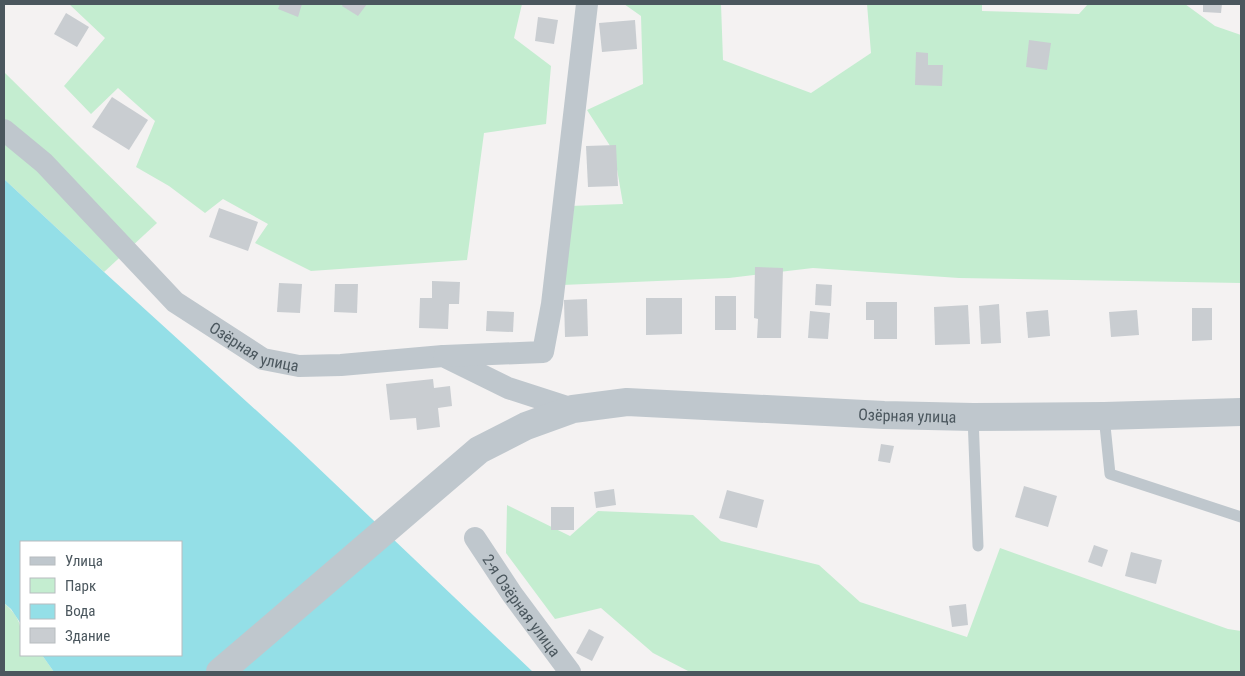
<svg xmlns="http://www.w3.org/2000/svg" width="1245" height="676" viewBox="0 0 1245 676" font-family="'Roboto Condensed',sans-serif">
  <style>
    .green { fill: #c4edd0 }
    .water { fill: #94dfe7 }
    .building { fill: #c9cdd1 }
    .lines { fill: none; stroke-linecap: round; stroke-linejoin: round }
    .service { stroke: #bfc7cd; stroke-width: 11 }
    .minor { stroke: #bfc7cd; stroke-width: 22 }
    .tertiary { stroke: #bfc7cd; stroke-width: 28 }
    .labels { text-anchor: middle; stroke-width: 5; stroke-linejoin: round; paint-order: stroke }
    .street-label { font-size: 16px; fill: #4b575e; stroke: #fff }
  </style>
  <rect width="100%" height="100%" fill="#f4f2f2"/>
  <g class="green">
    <polygon points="69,4 522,4 514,38 551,66 546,124 484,133 467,260 311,271 255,243 268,224 223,199 205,213 169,186 136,167 155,121 118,88 91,114 64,86 105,38"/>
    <polygon points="624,4 721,4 723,60 811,93 871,53 867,4 982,4 982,11 1079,14 1088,4 1185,4 1215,26 1241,35 1241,283 959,278 813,268 729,278 562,285 570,206 623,204 614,152 587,110 643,84 641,16"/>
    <polygon points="4,72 157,223 104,272 4,179"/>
    <polygon points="507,505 570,536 598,511 693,515 721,541 819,565 860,602 967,637 1000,548 1228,629 1241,631 1241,672 690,672 653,653 601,608 555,619 506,553"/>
    <path d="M4 603C24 621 21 629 21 655H42L54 672H4Z"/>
  </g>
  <polygon class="water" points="4,179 104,272 291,442 533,672 54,672 42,655 181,655 181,542 21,542 21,624 11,609 4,603"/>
  <g class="building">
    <polygon points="280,4 302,4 298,17 278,9"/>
    <polygon points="343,4 367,4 358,16 342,6"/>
    <polygon points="1203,4 1222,4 1221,13 1203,12"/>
    <polygon points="66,13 89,27 77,47 54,34"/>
    <polygon points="538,17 558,20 554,44 535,41"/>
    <polygon points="635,20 637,49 602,52 599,23"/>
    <polygon points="1029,40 1051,43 1047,70 1026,67"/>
    <polygon points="916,52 928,53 928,65 943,65 942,86 915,85"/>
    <polygon points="112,97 148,120 129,150 92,127"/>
    <polygon points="616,145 618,186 588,187 586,146"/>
    <polygon points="219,208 258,222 248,251 209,237"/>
    <polygon points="755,267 783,268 781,338 757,338 758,319 754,318"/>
    <polygon points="432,281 460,282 459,304 449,304 448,329 419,328 420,298 432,298"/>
    <polygon points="279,283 302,284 300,313 277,312"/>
    <polygon points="335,284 358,284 357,313 334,312"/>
    <polygon points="816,284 832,285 831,306 815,305"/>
    <rect x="715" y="296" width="21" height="34"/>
    <polygon points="646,298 682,298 682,334 646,335"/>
    <polygon points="587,299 588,336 565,337 564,300"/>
    <polygon points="866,302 897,302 897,339 874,339 874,320 866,320"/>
    <polygon points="999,304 1001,343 981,344 979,306"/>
    <polygon points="968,305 970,344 935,345 934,307"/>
    <polygon points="1192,308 1212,308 1212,340 1192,341"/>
    <polygon points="1048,310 1050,336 1028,338 1026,312"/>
    <polygon points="1137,310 1139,335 1111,337 1109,312"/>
    <polygon points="487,311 514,312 513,332 486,331"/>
    <polygon points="810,311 830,313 828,339 808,338"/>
    <polygon points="433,379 434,388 450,386 452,406 438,408 440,427 417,430 416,418 390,420 386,384"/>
    <polygon points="881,444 894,446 890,463 878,461"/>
    <polygon points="1024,486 1057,496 1048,527 1015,517"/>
    <polygon points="614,489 616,505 596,508 594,492"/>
    <polygon points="727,490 764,500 757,528 719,518"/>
    <rect x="551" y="507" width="23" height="23"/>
    <polygon points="1094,545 1108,550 1102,567 1088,562"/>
    <polygon points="1131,552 1162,560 1156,584 1125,576"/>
    <polygon points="966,604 968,625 952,627 949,606"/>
    <polygon points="589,629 604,637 592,661 576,653"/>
  </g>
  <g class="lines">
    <g class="service">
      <polyline points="1104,416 1110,474 1241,517"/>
      <polyline points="973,417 978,546"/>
    </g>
    <g class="minor">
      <path id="s1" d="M4 130 44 163 175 302 263 359 299 366 341 365 443 356 508 388 573 409"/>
      <polyline points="444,356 543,352 552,304 587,4"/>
      <path id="s2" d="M475 538 512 594 570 672"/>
    </g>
    <path class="tertiary" id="s3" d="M220 672 479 450 526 426 573 409 627 402 884 415 973 417 1104 416 1241 412"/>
  </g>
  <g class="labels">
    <g class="street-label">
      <text dy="6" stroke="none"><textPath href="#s1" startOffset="335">Озёрная улица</textPath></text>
      <text dy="6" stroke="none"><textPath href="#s3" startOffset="779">Озёрная улица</textPath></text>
      <text dy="6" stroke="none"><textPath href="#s2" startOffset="82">2-я Озёрная улица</textPath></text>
    </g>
  </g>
  <rect width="1245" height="676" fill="none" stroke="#4b575e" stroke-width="10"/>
  <rect x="20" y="541" width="162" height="115" fill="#ffffff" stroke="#b7bcbf"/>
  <rect x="30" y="557" width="25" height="8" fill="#bfc7cd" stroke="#b7bcbf"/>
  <text x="65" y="566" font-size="15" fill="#4b575e">Улица</text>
  <rect x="30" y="578" width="25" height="15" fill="#c4edd0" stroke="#b7bcbf"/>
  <text x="65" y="591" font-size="15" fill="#4b575e">Парк</text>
  <rect x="30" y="604" width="25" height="15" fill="#94dfe7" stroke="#b7bcbf"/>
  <text x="65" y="616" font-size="15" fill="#4b575e">Вода</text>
  <rect x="30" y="628" width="25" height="15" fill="#c9cdd1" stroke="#b7bcbf"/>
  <text x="65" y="641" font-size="15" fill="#4b575e">Здание</text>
</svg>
